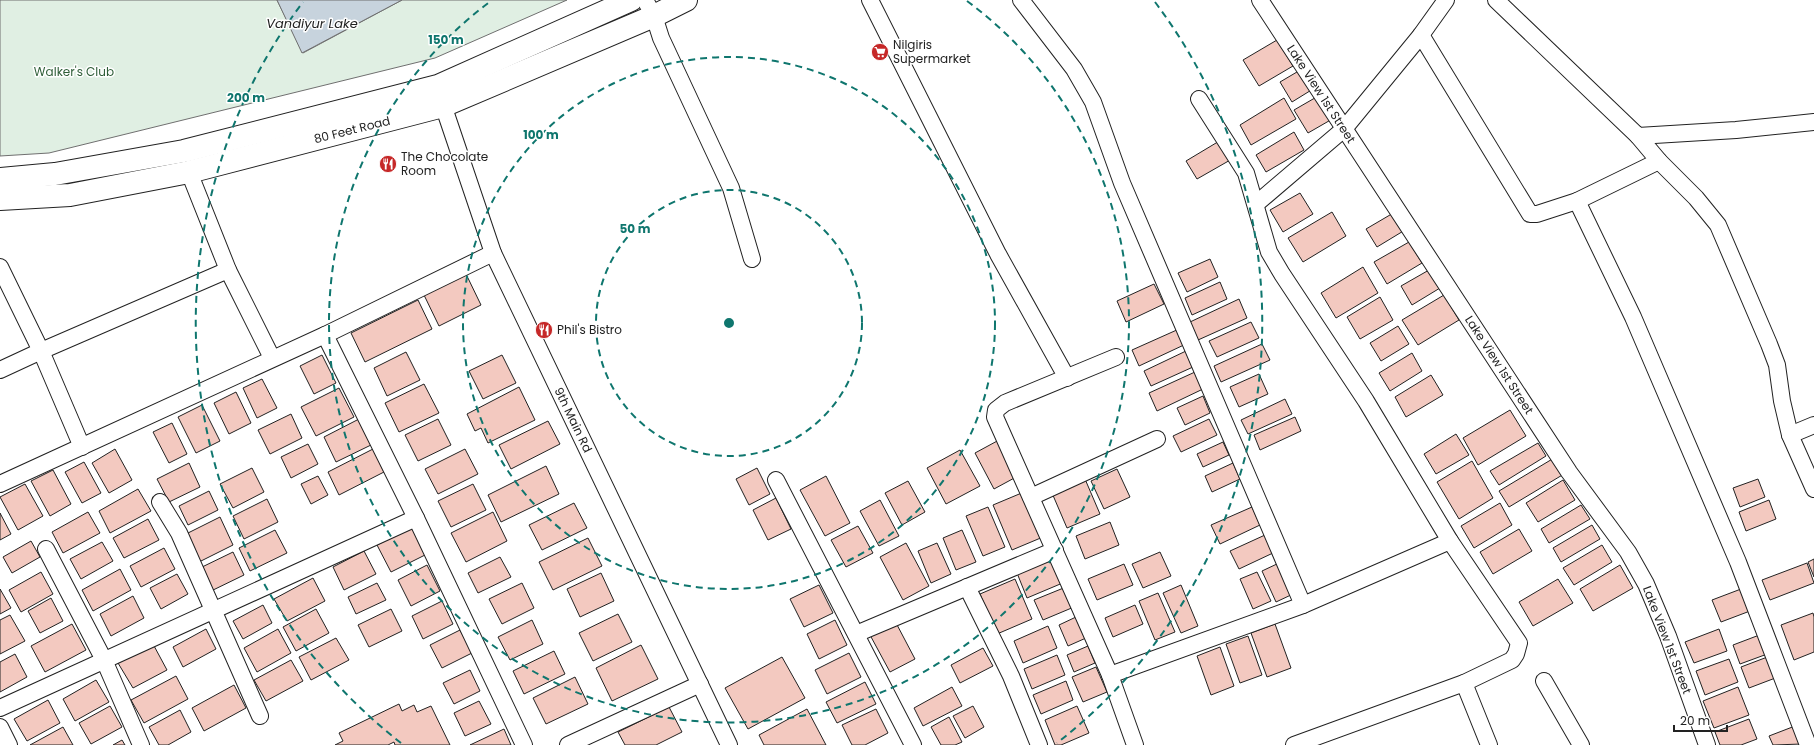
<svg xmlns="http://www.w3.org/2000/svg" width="1814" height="745" viewBox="0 0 1814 745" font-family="Poppins,sans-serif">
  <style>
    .green { fill: #e0efe3; stroke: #6f6f6f }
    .water { fill: #c7d3dd; stroke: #6f6f6f }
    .building { fill: #f3c9c0; stroke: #222 }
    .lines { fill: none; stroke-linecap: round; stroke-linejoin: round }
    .minor-casing { stroke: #222; stroke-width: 18 }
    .secondary-casing { stroke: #222; stroke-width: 24 }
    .minor { stroke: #fff; stroke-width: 16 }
    .secondary { stroke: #fff; stroke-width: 22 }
    .ring { fill: none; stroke: #0f766e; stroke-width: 2; stroke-dasharray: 7 5 }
    .labels { text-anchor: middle; stroke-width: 3; stroke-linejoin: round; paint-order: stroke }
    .poi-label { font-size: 12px; fill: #222; stroke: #fff; text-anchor: start }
    .park-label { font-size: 12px; fill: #2f5e38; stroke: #fff }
    .street-label { font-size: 12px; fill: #222; stroke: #fff }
    .water-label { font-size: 13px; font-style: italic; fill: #222; stroke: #fff }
    .centre { fill: #0f766e; stroke: #fff; stroke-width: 2 }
    .ring-label { font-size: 12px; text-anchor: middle; font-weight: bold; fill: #0f766e; stroke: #fff; stroke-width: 3; stroke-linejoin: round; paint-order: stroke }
  </style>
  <rect width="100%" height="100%" fill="#fff"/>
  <polygon class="green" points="0,0 277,0 303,53 402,0 567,0 435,58 49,153 0,156"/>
  <polygon class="water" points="277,0 402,0 302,53"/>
  <g class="building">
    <polygon points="1277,40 1293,66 1259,86 1243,60"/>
    <polygon points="1302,69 1313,89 1292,102 1280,82"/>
    <polygon points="1320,95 1334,118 1308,133 1294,110"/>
    <polygon points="1284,98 1296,119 1251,145 1240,125"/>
    <polygon points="1294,132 1304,150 1266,172 1256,155"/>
    <polygon points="1221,140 1232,159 1197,179 1186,161"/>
    <polygon points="1300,193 1313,214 1283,232 1270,210"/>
    <polygon points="1332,212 1346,236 1303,262 1288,238"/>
    <polygon points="1395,212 1405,230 1377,247 1366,229"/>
    <polygon points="1409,242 1422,263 1387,284 1374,262"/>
    <polygon points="1210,259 1218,277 1187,292 1178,273"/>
    <polygon points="1363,267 1378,293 1336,318 1321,293"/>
    <polygon points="1429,270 1440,288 1412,305 1401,286"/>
    <polygon points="466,274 481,305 439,326 424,295"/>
    <polygon points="1220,282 1227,299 1192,315 1185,298"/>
    <polygon points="1154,284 1164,304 1126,322 1117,301"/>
    <polygon points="1444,295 1459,320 1418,345 1402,320"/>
    <polygon points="1380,297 1393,320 1360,339 1347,317"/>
    <polygon points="1239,299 1247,318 1198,340 1190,322"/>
    <polygon points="418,300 432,329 365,362 351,333"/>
    <polygon points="1251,322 1259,338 1217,357 1209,341"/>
    <polygon points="1398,326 1409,344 1381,361 1370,343"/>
    <polygon points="1179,329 1186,344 1139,366 1132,350"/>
    <polygon points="1262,344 1270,360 1221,382 1214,366"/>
    <polygon points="1186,351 1193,367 1151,386 1144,371"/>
    <polygon points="406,352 420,380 387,396 374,368"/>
    <polygon points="1412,353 1422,371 1390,391 1379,373"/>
    <polygon points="322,355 336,383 314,394 300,366"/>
    <polygon points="502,355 516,383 483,399 469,371"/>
    <polygon points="1195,372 1203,389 1157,411 1149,393"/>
    <polygon points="1259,374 1268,394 1239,407 1230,387"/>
    <polygon points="1431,375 1443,395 1406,417 1395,397"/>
    <polygon points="262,379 277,408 257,418 243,388"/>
    <polygon points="424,384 439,413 399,432 385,403"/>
    <polygon points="519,387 535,420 488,443 481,428 475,431 467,414"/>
    <polygon points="339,388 354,417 316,436 301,407"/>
    <polygon points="236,392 251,423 229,434 214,403"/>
    <polygon points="1203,396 1210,413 1185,425 1177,408"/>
    <polygon points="1285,399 1292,414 1248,434 1241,420"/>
    <polygon points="202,405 220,441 196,453 178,417"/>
    <polygon points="1510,410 1526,436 1478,465 1463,438"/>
    <polygon points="291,414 302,438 270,454 258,430"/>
    <polygon points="1295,417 1301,431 1260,450 1254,435"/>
    <polygon points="359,419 371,445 336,462 324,437"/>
    <polygon points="438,419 451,445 418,461 405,435"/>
    <polygon points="1209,419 1217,435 1181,452 1173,436"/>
    <polygon points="548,421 560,444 511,469 499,445"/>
    <polygon points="172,423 187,454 169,463 153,432"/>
    <polygon points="1456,434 1469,455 1436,474 1424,454"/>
    <polygon points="999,440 1018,476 994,489 975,453"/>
    <polygon points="1223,442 1229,455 1203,467 1197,454"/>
    <polygon points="1538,443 1546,456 1499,485 1490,471"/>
    <polygon points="308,444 318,464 291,478 281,457"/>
    <polygon points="115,449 132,480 109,493 92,463"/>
    <polygon points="373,449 384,472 339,495 328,472"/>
    <polygon points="465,449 478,474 438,494 425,469"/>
    <polygon points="960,450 980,486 946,504 927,468"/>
    <polygon points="1554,458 1564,474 1509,507 1499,491"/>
    <polygon points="1472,461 1493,498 1459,519 1437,482"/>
    <polygon points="84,462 101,493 82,503 65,472"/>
    <polygon points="189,463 200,487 169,502 157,479"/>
    <polygon points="1233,463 1240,479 1212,492 1205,476"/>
    <polygon points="546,466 559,494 501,522 488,495"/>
    <polygon points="252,468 264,492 233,508 220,484"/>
    <polygon points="757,468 770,494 749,505 736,479"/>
    <polygon points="1117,469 1130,497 1104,509 1091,481"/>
    <polygon points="53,470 71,504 50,516 31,481"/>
    <polygon points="318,476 328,495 311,504 301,484"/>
    <polygon points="826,476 850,523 825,536 800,490"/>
    <polygon points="1085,479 1100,514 1067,528 1052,493"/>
    <polygon points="1758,479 1765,497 1740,507 1733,488"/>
    <polygon points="1563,480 1575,500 1538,522 1526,503"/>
    <polygon points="908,481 925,512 902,525 885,493"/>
    <polygon points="25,484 43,516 18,530 0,497"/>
    <polygon points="473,484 486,510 451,527 438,501"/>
    <polygon points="138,489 151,511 110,533 99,511"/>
    <polygon points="209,491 218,510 188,525 179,506"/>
    <polygon points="1024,492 1043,537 1012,550 993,505"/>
    <polygon points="776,498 791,529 768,540 753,510"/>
    <polygon points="267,499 278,522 244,539 233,516"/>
    <polygon points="880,500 899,536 879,546 860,511"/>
    <polygon points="1769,500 1776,519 1746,531 1739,512"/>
    <polygon points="574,503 587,528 542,550 529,525"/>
    <polygon points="1500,503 1512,525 1474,548 1461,526"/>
    <polygon points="1581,505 1590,519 1549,543 1541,529"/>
    <polygon points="988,507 1005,547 983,556 966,516"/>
    <polygon points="1252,507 1260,525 1220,544 1211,525"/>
    <polygon points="88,512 100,533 63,553 52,532"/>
    <polygon points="493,512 507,541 466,562 451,533"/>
    <polygon points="0,513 11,534 0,540"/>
    <polygon points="220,517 233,545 199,562 186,534"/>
    <polygon points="148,519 159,540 124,558 113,538"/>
    <polygon points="1110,522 1119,545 1085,559 1076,536"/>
    <polygon points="1592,525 1600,539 1561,562 1553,548"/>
    <polygon points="858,526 873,553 846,567 831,540"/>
    <polygon points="412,527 425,555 391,572 377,545"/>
    <polygon points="1519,529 1532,551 1493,574 1480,552"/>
    <polygon points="275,530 287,553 250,571 239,548"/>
    <polygon points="962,530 976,562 956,570 943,538"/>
    <polygon points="1265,535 1273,553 1239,569 1230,551"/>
    <polygon points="588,538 602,566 553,590 539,562"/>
    <polygon points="31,541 40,557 12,573 3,557"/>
    <polygon points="102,542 113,561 81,579 70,559"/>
    <polygon points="906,543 929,586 903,600 880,557"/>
    <polygon points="937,543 951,574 931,583 918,551"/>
    <polygon points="1602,545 1612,562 1574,585 1563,568"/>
    <polygon points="164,548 175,569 141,587 130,566"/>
    <polygon points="364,551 376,574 344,590 333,567"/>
    <polygon points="233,552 244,575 209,592 198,569"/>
    <polygon points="1160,552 1171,576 1143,588 1132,564"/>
    <polygon points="500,557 511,577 478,593 468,573"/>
    <polygon points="1054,558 1065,582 1027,598 1017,573"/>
    <polygon points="1814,559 1814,577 1808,562"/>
    <polygon points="1279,563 1293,594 1276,602 1262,571"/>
    <polygon points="1807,563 1814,583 1770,600 1762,580"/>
    <polygon points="1124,564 1133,585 1097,600 1088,579"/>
    <polygon points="427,565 440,591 411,606 398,580"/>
    <polygon points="1620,565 1633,588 1593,611 1580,589"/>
    <polygon points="120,569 131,590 93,611 82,590"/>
    <polygon points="41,572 53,594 21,612 9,590"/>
    <polygon points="1257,572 1271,601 1253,609 1240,579"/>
    <polygon points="601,573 614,601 580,617 567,589"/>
    <polygon points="177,574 188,594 161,609 150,588"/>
    <polygon points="313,578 325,601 287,621 274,599"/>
    <polygon points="1015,579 1032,619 997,634 980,594"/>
    <polygon points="1558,579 1573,603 1533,626 1519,602"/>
    <polygon points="377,583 386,600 356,614 348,597"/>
    <polygon points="522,583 534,608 502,624 489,599"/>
    <polygon points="819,585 833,613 804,627 790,599"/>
    <polygon points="1181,585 1198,626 1181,633 1163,593"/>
    <polygon points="1066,587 1074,607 1043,620 1034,600"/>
    <polygon points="0,589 11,608 0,614"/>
    <polygon points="1741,589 1750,611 1721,622 1712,600"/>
    <polygon points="1158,593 1175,632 1155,640 1139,601"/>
    <polygon points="133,596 144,618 111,636 100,614"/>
    <polygon points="51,598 63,621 40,633 28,611"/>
    <polygon points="442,601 453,624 423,639 412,616"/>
    <polygon points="263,605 272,623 243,639 233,621"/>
    <polygon points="1135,605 1143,624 1113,637 1105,618"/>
    <polygon points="316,609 329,633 296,651 283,627"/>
    <polygon points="391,609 402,631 369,647 358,625"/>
    <polygon points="1813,613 1814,617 1814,652 1794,660 1781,625"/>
    <polygon points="618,614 632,642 593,661 579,633"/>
    <polygon points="10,615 25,641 0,654 0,620"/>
    <polygon points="1076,617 1086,638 1068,646 1059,625"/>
    <polygon points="532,620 543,644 510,660 498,637"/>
    <polygon points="835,620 847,645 819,659 807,634"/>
    <polygon points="895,621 915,659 890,672 870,635"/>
    <polygon points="72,624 86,650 45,672 31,646"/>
    <polygon points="1275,624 1291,668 1267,677 1251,633"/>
    <polygon points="1048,626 1057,648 1023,663 1014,641"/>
    <polygon points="206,629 216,649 183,667 173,647"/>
    <polygon points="278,629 291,653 257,672 244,648"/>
    <polygon points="1719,629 1727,651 1694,663 1685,642"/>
    <polygon points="460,630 472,653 442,668 430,645"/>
    <polygon points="1762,634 1770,653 1740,664 1733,645"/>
    <polygon points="1248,636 1262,675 1240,683 1226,644"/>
    <polygon points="336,638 349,660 311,680 299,657"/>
    <polygon points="153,644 167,670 133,688 118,663"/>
    <polygon points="641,645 658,679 612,701 596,668"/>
    <polygon points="1088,646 1095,663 1074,672 1067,655"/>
    <polygon points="1220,647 1234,686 1211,695 1197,656"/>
    <polygon points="983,648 993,666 960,683 951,665"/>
    <polygon points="554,651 565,674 524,694 513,671"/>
    <polygon points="849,653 861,677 827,694 815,670"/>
    <polygon points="15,654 27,677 0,692 0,662"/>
    <polygon points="1057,655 1065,675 1032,689 1024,669"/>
    <polygon points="1770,656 1778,677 1749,688 1741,667"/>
    <polygon points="782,657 805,698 748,729 725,688"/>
    <polygon points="1729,659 1738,682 1705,695 1696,671"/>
    <polygon points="291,660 303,681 266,701 254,680"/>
    <polygon points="1096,667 1107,692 1083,702 1072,677"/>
    <polygon points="470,670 480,691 454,704 443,683"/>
    <polygon points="176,676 188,699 144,723 131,700"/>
    <polygon points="575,677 588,704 546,724 533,698"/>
    <polygon points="96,680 109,702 75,721 63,699"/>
    <polygon points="1066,681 1073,700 1041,714 1033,695"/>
    <polygon points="865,682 876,704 837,723 826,702"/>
    <polygon points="234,685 246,708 204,731 192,708"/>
    <polygon points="952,687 962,706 923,726 914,708"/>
    <polygon points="1738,687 1749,715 1714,728 1703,701"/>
    <polygon points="48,700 60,723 27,741 14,719"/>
    <polygon points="479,701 491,724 465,736 454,713"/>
    <polygon points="399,704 402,711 414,705 417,712 431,706 450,745 395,745 394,742 388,745 335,745 343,741 339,733"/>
    <polygon points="110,706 122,727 91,744 79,723"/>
    <polygon points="973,706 984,727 965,738 953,716"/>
    <polygon points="1077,706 1089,733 1061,745 1055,745 1045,720"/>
    <polygon points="669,707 682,732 656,745 625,745 618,732"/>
    <polygon points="807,709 826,745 764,745 759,735"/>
    <polygon points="876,709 888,733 865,745 852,745 842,725"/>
    <polygon points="180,710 191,732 168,745 159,745 149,727"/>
    <polygon points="949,717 962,742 955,745 941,745 931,727"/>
    <polygon points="1749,719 1757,739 1741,745 1720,745 1715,732"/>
    <polygon points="1795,726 1802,744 1773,745 1769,736"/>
    <polygon points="63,727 73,745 30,745"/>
    <polygon points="504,729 511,745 470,745"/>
    <polygon points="122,740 125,745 113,745"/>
  </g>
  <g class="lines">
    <defs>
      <g id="minor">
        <polyline points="645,0 654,16 661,38 731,188 752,259"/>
        <polyline points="870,0 998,254 1067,378"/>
        <polyline points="1021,0 1074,69 1093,102 1122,183 1303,605"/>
        <polyline points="1260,0 1569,472 1628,552 1646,584 1668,636 1707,745"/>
        <polyline points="1496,0 1638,136 1736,130 1814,122"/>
        <polyline points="1421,35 1530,214 1537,214 1577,201 1659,161"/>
        <polyline points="440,96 493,253 729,745"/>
        <polyline points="1199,99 1246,173 1269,252 1282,274 1366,401 1450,541"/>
        <polyline points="1638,136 1659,161 1696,198 1718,225 1769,344 1777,365 1782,401 1790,435 1814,489"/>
        <polyline points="189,172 228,270 272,358"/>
        <polyline points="1577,201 1633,317 1738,562 1808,745"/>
        <polyline points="1256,204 1344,129 1421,35 1446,0"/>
        <polyline points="0,267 41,351 82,447"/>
        <polyline points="325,335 416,518 524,745"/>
        <polyline points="1116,357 1005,403 996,410 995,417 1110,675 1135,745"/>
        <polyline points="0,370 41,351 228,270"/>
        <polyline points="1790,435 1814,425"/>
        <polyline points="776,480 913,745"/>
        <polyline points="0,484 325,335 493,253"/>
        <polyline points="1031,497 1157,439"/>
        <polyline points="160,502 179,533 260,716"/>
        <polyline points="46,549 104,660 141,745"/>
        <polyline points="967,587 1011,676 1039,745"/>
        <polyline points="856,634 1055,550"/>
        <polyline points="1110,675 1303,605 1450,541 1519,643 1516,654 1512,660 1464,683"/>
        <polyline points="1544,681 1581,745"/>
        <polyline points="0,708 416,518"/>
        <polyline points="0,727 9,745"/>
        <polyline points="568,745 700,684"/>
        <polyline points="1294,745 1464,683 1489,745"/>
      </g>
      <g id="secondary">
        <polyline points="0,179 55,174 184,151 438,86 631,0"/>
        <polyline points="0,199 70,195 189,172 443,106 654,16 686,0"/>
      </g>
    </defs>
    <use href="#minor" class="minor-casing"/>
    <use href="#secondary" class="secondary-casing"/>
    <use href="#minor" class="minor"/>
    <use href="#secondary" class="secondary"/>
  </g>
  <g class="ring">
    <circle cx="729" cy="323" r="133"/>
    <circle cx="729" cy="323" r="266"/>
    <path d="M967 1A400 400 0 1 1 491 1"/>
    <path d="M401 743A533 533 0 0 1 303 2M1155 2A533 533 0 0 1 1057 743"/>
  </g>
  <defs>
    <symbol id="supermarket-disc" viewBox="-11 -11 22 22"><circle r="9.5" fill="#c62828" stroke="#fff"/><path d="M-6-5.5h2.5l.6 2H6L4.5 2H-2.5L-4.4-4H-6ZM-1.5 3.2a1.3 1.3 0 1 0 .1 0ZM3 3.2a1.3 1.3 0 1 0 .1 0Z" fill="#fff"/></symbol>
    <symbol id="restaurant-disc" viewBox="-11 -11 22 22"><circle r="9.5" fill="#c62828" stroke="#fff"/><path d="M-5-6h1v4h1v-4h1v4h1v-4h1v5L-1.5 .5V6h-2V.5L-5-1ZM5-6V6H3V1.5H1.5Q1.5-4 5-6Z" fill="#fff"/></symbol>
  </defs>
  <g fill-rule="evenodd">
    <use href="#supermarket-disc" x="870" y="42" width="20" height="20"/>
    <use href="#restaurant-disc" x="378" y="154" width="20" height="20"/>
    <use href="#restaurant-disc" x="534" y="320" width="20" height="20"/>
  </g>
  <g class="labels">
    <g class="poi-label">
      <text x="893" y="49">Nilgiris<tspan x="893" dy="14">Supermarket</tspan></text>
      <text x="401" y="161">The Chocolate<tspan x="401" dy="14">Room</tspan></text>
      <text x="557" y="334">Phil's Bistro</text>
    </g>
    <g class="park-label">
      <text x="74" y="76">Walker's Club</text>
    </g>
    <g class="street-label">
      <text transform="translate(1321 94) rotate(57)" y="4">Lake View 1st Street</text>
      <text transform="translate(352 130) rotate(-14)" y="4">80 Feet Road</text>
      <text transform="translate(1499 365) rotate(57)" y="4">Lake View 1st Street</text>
      <text transform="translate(573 420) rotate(64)" y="4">9th Main Rd</text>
      <text transform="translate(1667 640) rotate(69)" y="4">Lake View 1st Street</text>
    </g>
    <g class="water-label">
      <text x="312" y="28">Vandiyur Lake</text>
    </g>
  </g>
  <circle cx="729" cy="323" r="6" class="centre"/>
  <g class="ring-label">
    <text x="446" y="44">150 m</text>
    <text x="246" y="102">200 m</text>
    <text x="541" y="139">100 m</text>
    <text x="635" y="233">50 m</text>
  </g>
  <path d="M1674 725v6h53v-6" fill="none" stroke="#222222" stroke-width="2"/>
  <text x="1680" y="725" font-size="12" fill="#222222" stroke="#ffffff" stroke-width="3" paint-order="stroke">20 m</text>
</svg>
